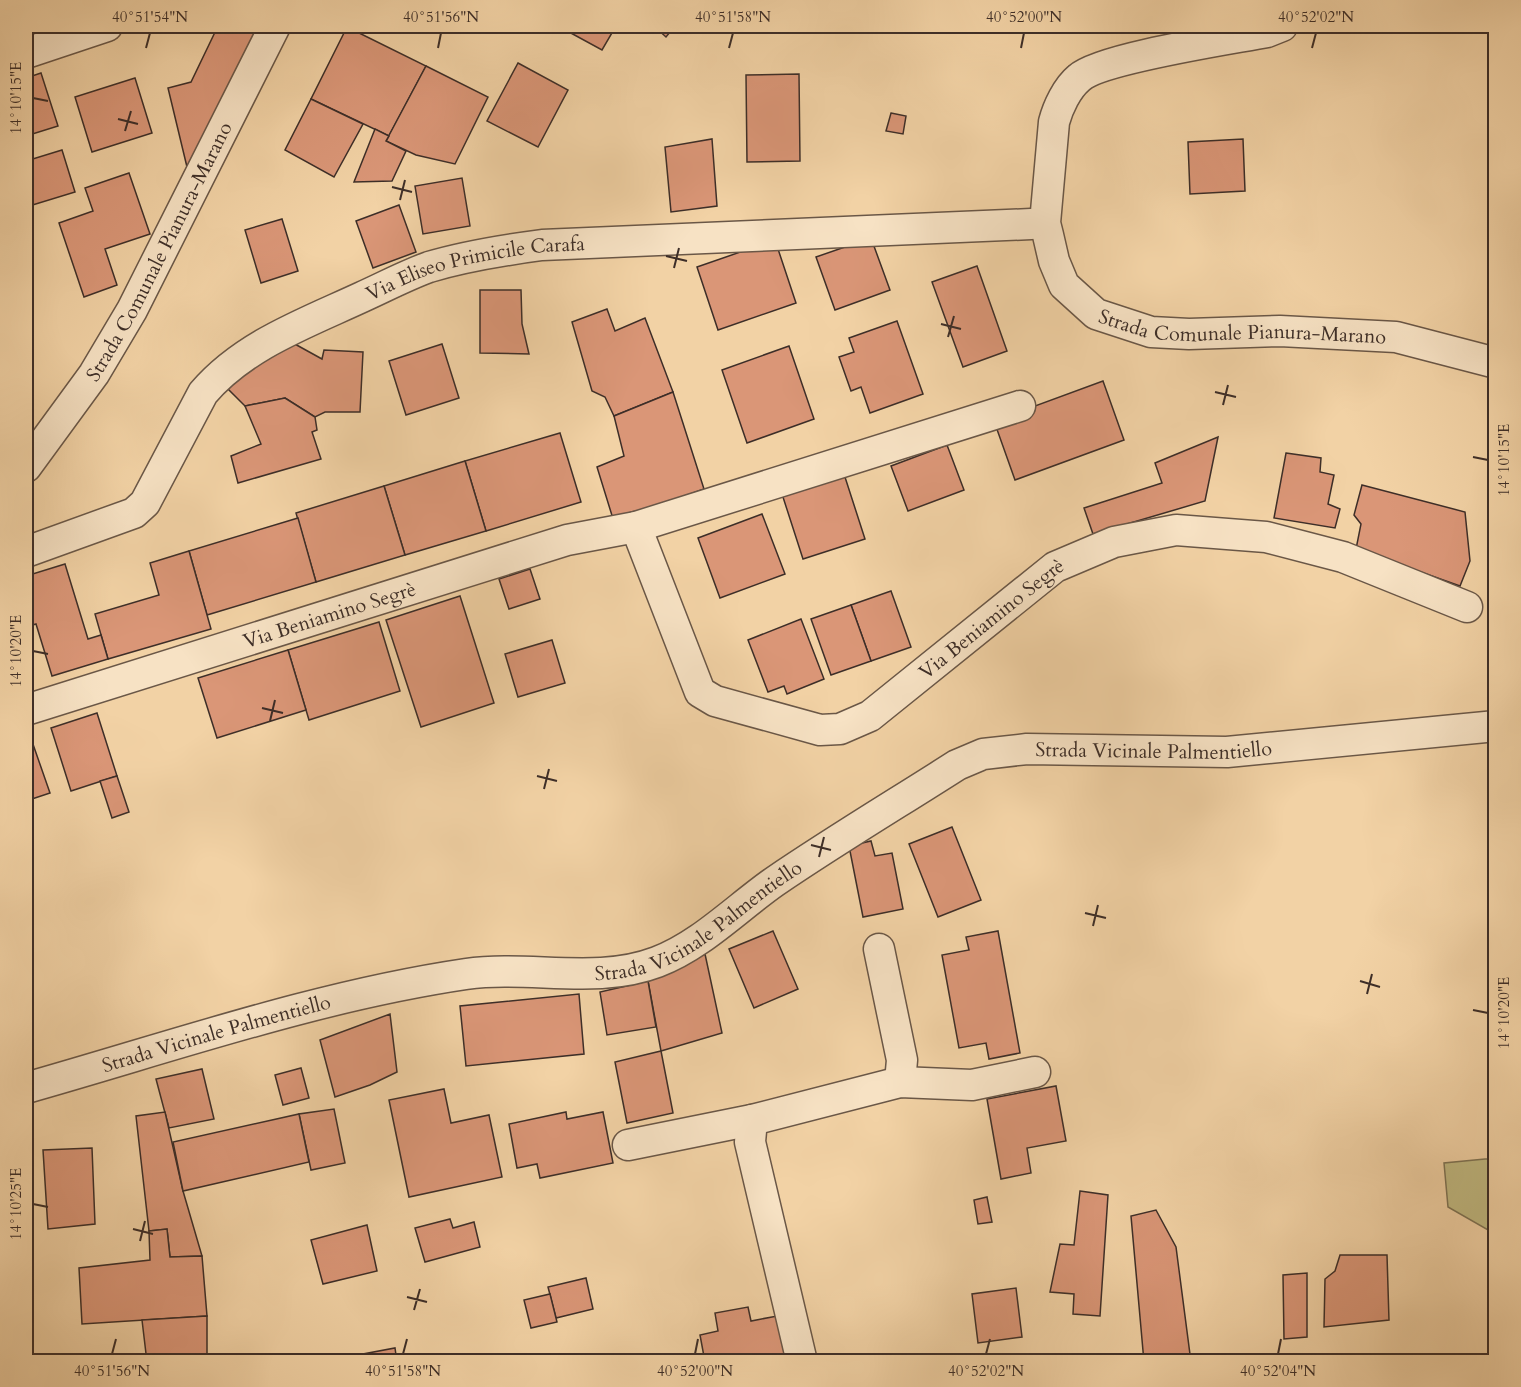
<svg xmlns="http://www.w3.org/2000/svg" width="1521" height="1387" viewBox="0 0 1521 1387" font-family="Cardo,serif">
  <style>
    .green { fill: #c1ba82; stroke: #7f7455; stroke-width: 1.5 }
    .building { fill: #da9677; stroke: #3d2e28; stroke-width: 1.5 }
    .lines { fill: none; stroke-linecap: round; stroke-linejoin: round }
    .minor-casing { stroke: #6a5747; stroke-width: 33 }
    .minor { stroke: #f7e2c4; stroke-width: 30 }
    .ticks { fill: none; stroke: #3d2e28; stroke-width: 2 }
    .labels { text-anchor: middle; stroke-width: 4.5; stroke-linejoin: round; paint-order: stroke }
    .street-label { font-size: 20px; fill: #3d2e28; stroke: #f7e2c4 }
    .neatline { fill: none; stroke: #3d2e28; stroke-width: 2 }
    .ticks-label { font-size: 15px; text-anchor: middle; fill: #3d2e28 }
  </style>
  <rect width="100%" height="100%" fill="#f2d2a5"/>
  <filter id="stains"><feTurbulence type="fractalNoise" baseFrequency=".00333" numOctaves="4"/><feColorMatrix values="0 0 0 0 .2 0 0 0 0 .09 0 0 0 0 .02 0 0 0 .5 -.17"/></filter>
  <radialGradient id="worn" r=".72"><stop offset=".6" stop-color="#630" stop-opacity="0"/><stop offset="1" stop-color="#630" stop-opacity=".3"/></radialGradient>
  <polygon class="green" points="1485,1159 1495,1159 1495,1234 1448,1207 1444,1163"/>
  <g class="building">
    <polygon points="26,26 69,26 26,41"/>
    <polygon points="218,26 259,26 187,167 168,88 191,82"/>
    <polygon points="558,26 616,26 602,50"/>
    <polygon points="654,26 675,26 666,37"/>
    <polygon points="347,27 426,66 389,136 311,99"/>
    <polygon points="518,63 568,90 538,147 487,121"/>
    <polygon points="426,66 488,97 455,164 416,155 386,141"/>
    <polygon points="41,73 58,126 26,136 26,78"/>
    <polygon points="799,74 800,161 747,162 746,75"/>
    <polygon points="135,78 152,133 92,152 75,97"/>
    <polygon points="311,99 363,124 334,177 285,150"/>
    <polygon points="891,113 906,116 903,134 886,131"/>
    <polygon points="375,129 389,136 386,141 406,151 392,181 354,182"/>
    <polygon points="712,139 717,206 671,212 665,147"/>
    <polygon points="1243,139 1245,191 1190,194 1188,142"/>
    <polygon points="62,150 75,192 26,207 26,161"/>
    <polygon points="129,173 150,234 105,249 117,285 84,297 59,223 93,211 85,188"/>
    <polygon points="462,178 470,226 423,234 415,186"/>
    <polygon points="399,205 416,252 373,268 356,221"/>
    <polygon points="282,219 298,271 261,283 245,230"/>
    <polygon points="871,238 890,290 835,310 816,257"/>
    <polygon points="775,240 796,303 718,330 697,267"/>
    <polygon points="977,266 1007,351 963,367 932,282"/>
    <polygon points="480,290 521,290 522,324 529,354 480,353"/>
    <polygon points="607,309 615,331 645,318 673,392 614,416 605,397 592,391 572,322"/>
    <polygon points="897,321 923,394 870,413 861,387 851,391 839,357 854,352 849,338"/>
    <polygon points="293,343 322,359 324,350 363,352 360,412 325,412 315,417 285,398 245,406 227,388 250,368"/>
    <polygon points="442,344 459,398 406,415 389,361"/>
    <polygon points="789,346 814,419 747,443 722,370"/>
    <polygon points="1103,381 1124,440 1015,480 994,421"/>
    <polygon points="673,392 704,489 614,522 597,467 624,456 614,416"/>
    <polygon points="285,398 315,417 317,430 312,432 321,459 238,483 231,456 261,444 245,406"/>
    <polygon points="560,433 581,502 486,531 465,461"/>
    <polygon points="1218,437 1205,501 1093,534 1084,508 1162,483 1155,463"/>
    <polygon points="947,445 964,490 908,511 891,466"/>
    <polygon points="1286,453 1321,458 1320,472 1334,475 1328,504 1340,509 1335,528 1274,518"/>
    <polygon points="465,461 486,531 405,555 384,486"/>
    <polygon points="844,474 865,539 803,559 782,494"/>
    <polygon points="1362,485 1465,512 1470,561 1460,586 1356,549 1361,524 1354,515"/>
    <polygon points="384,486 405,555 316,582 296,513"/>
    <polygon points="762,514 785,574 720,598 698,538"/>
    <polygon points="298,518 316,582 207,615 189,551"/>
    <polygon points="189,551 211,629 108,659 95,614 159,595 150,563"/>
    <polygon points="65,564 88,639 101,635 108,659 52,676 36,624 26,627 26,576"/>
    <polygon points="530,569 540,599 509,609 499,579"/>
    <polygon points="891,591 911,647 871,661 851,605"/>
    <polygon points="460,596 494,703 421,727 386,620"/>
    <polygon points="851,605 871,661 831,675 811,619"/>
    <polygon points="801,619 824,679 787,694 784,686 768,692 748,640"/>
    <polygon points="379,622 400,691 309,720 288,650"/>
    <polygon points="552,640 565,683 518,697 505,654"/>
    <polygon points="288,650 306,710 217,738 198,678"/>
    <polygon points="97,713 117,776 71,791 51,728"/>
    <polygon points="27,727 50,793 26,801 26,728"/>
    <polygon points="117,776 129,812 112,818 100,781"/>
    <polygon points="952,827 981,900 938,917 909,844"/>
    <polygon points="871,841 875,856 892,853 903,909 863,917 849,846"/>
    <polygon points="773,931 798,989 754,1008 729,949"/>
    <polygon points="998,931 1020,1053 989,1059 986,1043 959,1048 942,955 969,950 966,937"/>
    <polygon points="705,954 722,1033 661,1051 648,981"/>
    <polygon points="648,981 656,1027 607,1035 600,992"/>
    <polygon points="579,994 584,1054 466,1066 460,1006"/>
    <polygon points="390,1014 397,1072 370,1085 335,1097 320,1040"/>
    <polygon points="661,1051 673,1113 627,1123 615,1062"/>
    <polygon points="301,1068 309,1098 283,1105 275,1075"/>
    <polygon points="202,1069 214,1119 169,1128 156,1079"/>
    <polygon points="1056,1086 1066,1141 1027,1148 1031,1173 1001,1179 987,1099"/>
    <polygon points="444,1089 451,1123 489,1115 502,1177 409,1197 389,1100"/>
    <polygon points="334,1109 345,1163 311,1170 299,1114"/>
    <polygon points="165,1112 183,1191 202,1256 170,1257 167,1229 149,1231 136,1116"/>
    <polygon points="566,1112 567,1119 603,1112 613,1163 540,1178 537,1164 517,1168 509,1124"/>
    <polygon points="299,1114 309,1162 183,1191 173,1142"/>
    <polygon points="92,1148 95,1224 48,1229 43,1150"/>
    <polygon points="1080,1191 1108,1195 1100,1316 1073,1314 1074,1294 1050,1292 1060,1244 1074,1245"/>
    <polygon points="987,1197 992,1222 978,1224 974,1200"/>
    <polygon points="1156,1210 1176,1247 1191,1362 1144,1362 1131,1216"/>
    <polygon points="450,1219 453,1228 474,1222 480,1247 425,1262 415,1228"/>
    <polygon points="367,1225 377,1271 323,1284 311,1240"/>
    <polygon points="167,1229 170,1257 202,1256 207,1316 82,1324 79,1268 150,1260 149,1231"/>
    <polygon points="1340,1255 1387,1255 1389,1320 1324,1327 1325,1279 1335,1271"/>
    <polygon points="1307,1273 1307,1337 1284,1339 1283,1275"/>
    <polygon points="586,1278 593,1309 556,1318 548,1287"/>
    <polygon points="1016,1288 1022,1337 978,1343 972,1294"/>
    <polygon points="550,1294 557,1322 531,1328 524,1300"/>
    <polygon points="748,1307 751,1321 777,1316 787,1362 705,1362 700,1335 718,1331 715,1313"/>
    <polygon points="207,1316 207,1360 222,1362 147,1362 142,1320"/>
    <polygon points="395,1348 397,1362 331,1360"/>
  </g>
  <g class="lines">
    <defs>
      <g id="minor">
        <path id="s1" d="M1282 26 1267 32C1231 39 1101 58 1079 78 1067 88 1058 107 1054 122L1045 223 1048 235 1054 261 1064 285 1096 314 1151 332 1189 334 1280 331 1396 337 1496 363"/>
        <polyline points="26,53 107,26"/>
        <path id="s2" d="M26 467 94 374 132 310 275 26"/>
        <path id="s3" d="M636 527 700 692 715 701 820 730 840 729 870 716 1055 567 1114 542 1176 530 1266 537 1343 557 1467 607"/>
        <path id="s4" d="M26 552 134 513 145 503 203 393C244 345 306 323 362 297 384 287 407 275 429 267 466 256 504 250 542 245L1031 224"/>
        <path id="s5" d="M26 710 567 540 636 527 1020 406"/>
        <polyline points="879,949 902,1060 900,1082"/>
        <path id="s6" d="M26 1088C171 1047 317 996 466 974 529 965 597 985 657 962 700 946 737 908 774 882 834 841 896 804 957 765L983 754 1027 749 1227 752 1496 726"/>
        <polyline points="628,1145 752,1120"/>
        <polyline points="802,1362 750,1142 752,1120 900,1082 972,1085 1035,1072"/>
      </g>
    </defs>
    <use href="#minor" class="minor-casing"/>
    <use href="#minor" class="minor"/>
  </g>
  <path class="ticks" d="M146 48 150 33M438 48 441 33M729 48 733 33M1021 48 1024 33M1312 48 1316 33M33 98 48 101M118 119 138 124M125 131 131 111M392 187 412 192M400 200 405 180M666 256 687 261M674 268 679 248M941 324 961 329M948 337 954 316M1215 392 1236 397M1223 405 1228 385M1473 457 1488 460M33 651 48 654M262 708 283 713M270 721 275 700M537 776 557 781M544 789 549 769M811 845 831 850M819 857 824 837M1085 913 1106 918M1093 926 1098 905M1360 981 1380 987M1367 994 1372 974M1473 1010 1488 1013M33 1204 48 1207M133 1229 153 1234M140 1241 145 1221M407 1297 427 1302M414 1310 420 1289M112 1354 116 1339M403 1354 407 1339M695 1354 698 1339M986 1354 990 1339M1278 1354 1281 1339"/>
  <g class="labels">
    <g class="street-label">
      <text dy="7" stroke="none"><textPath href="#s2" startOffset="254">Strada Comunale Pianura-Marano</textPath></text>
      <text dy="7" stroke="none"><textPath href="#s4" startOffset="560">Via Eliseo Primicile Carafa</textPath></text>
      <text dy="7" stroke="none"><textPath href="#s1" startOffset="620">Strada Comunale Pianura-Marano</textPath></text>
      <text dy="7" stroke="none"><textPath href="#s5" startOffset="318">Via Beniamino Segrè</textPath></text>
      <text dy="7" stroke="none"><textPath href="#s3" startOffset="512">Via Beniamino Segrè</textPath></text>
      <text dy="7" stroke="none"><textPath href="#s6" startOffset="1206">Strada Vicinale Palmentiello</textPath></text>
      <text dy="7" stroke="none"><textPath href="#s6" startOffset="702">Strada Vicinale Palmentiello</textPath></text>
      <text dy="7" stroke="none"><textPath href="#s6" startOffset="198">Strada Vicinale Palmentiello</textPath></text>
    </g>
  </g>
  <rect width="1521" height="1387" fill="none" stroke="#f2d2a5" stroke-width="66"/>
  <rect x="33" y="33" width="1455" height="1321" class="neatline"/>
  <g class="ticks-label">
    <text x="150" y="22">40°51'54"N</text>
    <text x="441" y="22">40°51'56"N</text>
    <text x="733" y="22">40°51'58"N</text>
    <text x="1024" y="22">40°52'00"N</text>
    <text x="1316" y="22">40°52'02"N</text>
    <text transform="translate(16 98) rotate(-90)" y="5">14°10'15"E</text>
    <text transform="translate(1504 460) rotate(-90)" y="5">14°10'15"E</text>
    <text transform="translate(16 651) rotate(-90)" y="5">14°10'20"E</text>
    <text transform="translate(1504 1013) rotate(-90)" y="5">14°10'20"E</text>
    <text transform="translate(16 1204) rotate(-90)" y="5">14°10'25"E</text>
    <text x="112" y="1376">40°51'56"N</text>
    <text x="403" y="1376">40°51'58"N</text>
    <text x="695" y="1376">40°52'00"N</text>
    <text x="986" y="1376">40°52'02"N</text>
    <text x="1278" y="1376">40°52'04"N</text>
  </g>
  <rect width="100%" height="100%" filter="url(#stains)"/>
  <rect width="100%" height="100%" fill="url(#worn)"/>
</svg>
